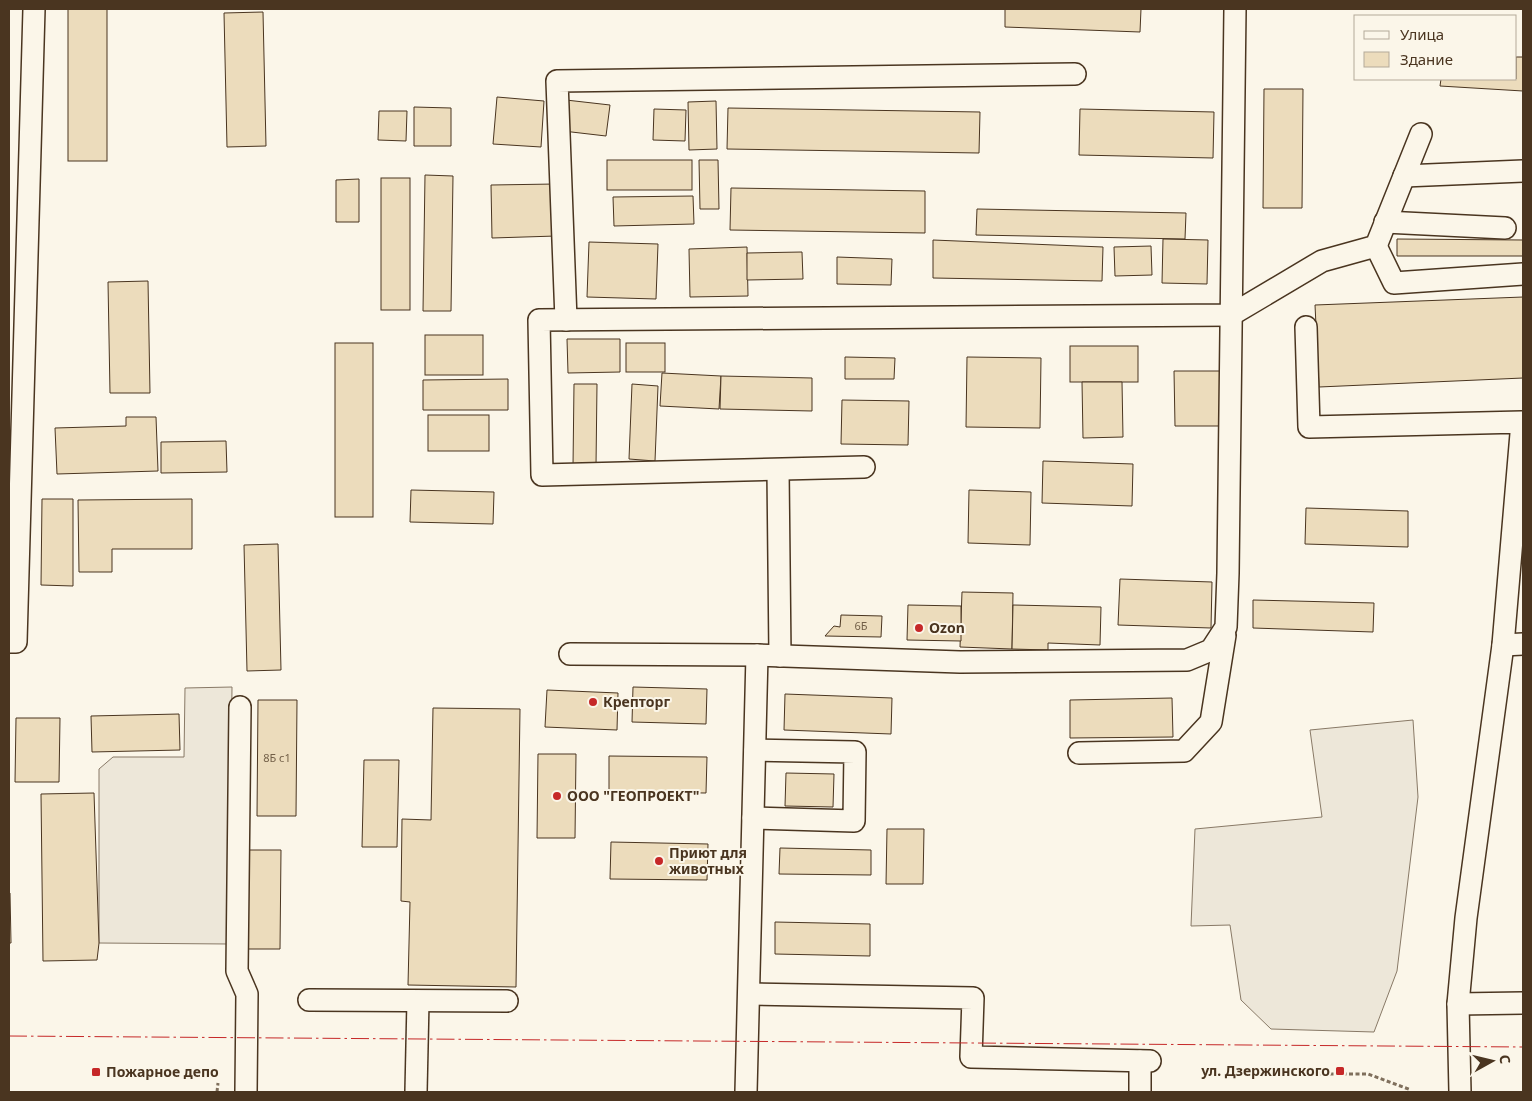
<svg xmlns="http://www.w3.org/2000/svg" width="1532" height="1101" viewBox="0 0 1532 1101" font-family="'Noto Sans',sans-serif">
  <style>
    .parking { fill: #ede7d9; stroke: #887966 }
    .building { fill: #ecdcbc; stroke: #4a3520 }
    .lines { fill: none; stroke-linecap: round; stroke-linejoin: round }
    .minor-casing { stroke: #4a3520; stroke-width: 24 }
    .path { stroke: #7f6f5c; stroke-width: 3; stroke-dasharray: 4 2.5; stroke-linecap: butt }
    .minor { stroke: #fbf6e9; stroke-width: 21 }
    .power { stroke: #c62828; stroke-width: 1; stroke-dasharray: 18 4 2.5 4; stroke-linecap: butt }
    .poi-dot { fill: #c62828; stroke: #fbf6e9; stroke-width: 2 }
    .labels { text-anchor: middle; stroke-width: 4; stroke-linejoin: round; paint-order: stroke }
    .number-label { font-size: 11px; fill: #725f47 }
    .poi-label { font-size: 14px; font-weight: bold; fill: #4a3520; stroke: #fbf6e9; text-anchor: start }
  </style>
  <rect width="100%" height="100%" fill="#fbf6e9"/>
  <g class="parking">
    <polygon points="232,687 229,944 99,943 99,769 113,757 184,757 185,688"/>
    <polygon points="1413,720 1418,797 1397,971 1374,1032 1271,1029 1241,1000 1230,925 1191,926 1195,829 1322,817 1310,730"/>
  </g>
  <g class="building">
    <rect x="68" y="9" width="39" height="152"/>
    <polygon points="1005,9 1141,9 1140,32 1005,27"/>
    <polygon points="263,12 266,146 227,147 224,13"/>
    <polygon points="1516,57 1523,57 1523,91 1440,86 1441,79 1516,79"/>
    <polygon points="1264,89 1303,89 1302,208 1263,208"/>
    <polygon points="497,97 544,101 541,147 493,144"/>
    <polygon points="566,100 610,105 606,136 563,131"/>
    <polygon points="716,101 717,149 689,150 688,102"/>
    <polygon points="414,107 451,108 451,146 414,146"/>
    <polygon points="728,108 980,112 979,153 727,149"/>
    <polygon points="654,109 686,110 685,141 653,140"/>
    <polygon points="1080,109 1214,112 1213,158 1079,155"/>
    <polygon points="379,111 407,111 406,141 378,140"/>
    <rect x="607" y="160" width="85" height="30"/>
    <polygon points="699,160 718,160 719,209 700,209"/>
    <polygon points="425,175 453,176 451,311 423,311"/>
    <rect x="381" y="178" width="29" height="132"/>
    <polygon points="359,179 359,222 336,222 336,180"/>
    <polygon points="555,184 556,236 492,238 491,185"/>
    <polygon points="731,188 925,191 925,233 730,230"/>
    <polygon points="693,196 694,224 614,226 613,197"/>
    <polygon points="977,209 1186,213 1185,239 976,235"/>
    <polygon points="1163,239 1208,240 1207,284 1162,283"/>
    <polygon points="1397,239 1523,240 1523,256 1397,256"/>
    <polygon points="933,240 1103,247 1102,281 933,278"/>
    <polygon points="589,242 658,244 656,299 587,297"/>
    <polygon points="1151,246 1152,275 1115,276 1114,247"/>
    <polygon points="747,247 748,296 690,297 689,249"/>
    <polygon points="802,252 803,279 747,280 747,253"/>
    <polygon points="837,257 892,259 891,285 837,284"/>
    <polygon points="148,281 150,393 110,393 108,282"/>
    <polygon points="1523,297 1523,378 1319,387 1315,305"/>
    <rect x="425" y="335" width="58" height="40"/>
    <polygon points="567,339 620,339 620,372 568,373"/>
    <rect x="335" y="343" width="38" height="174"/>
    <rect x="626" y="343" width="39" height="29"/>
    <rect x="1070" y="346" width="68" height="36"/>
    <polygon points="845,357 895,358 894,379 845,379"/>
    <polygon points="967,357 1041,358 1040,428 966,427"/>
    <polygon points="1174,371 1220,371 1220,426 1175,426"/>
    <polygon points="662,373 721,376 719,409 660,406"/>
    <polygon points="721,376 812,378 812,411 720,409"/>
    <polygon points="508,379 508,410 423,410 423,380"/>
    <polygon points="1082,382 1122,382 1123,437 1083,438"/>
    <polygon points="574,384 597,384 596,466 573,466"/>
    <polygon points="632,384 658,386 655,461 629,459"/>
    <polygon points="842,400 909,401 908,445 841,444"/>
    <rect x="428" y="415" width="61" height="36"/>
    <polygon points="126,417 156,417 158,471 57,474 55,428 126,426"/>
    <polygon points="226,441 227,472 161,473 161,442"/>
    <polygon points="1043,461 1133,464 1132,506 1042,503"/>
    <polygon points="411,490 494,492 493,524 410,522"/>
    <polygon points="969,490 1031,492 1030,545 968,543"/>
    <polygon points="42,499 73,499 73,586 41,585"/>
    <polygon points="192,499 192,549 112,549 112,572 79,572 78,500"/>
    <polygon points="1306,508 1408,511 1408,547 1305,544"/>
    <polygon points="278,544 281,670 247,671 244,545"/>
    <polygon points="1120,579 1212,582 1211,628 1118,625"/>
    <polygon points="962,592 1013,593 1012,649 960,647"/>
    <polygon points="1253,600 1374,603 1373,632 1253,628"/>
    <polygon points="908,605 961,606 961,641 907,640"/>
    <polygon points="1013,605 1101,607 1100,645 1048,643 1048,650 1012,649"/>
    <polygon points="841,615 882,616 881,637 825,636 834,626 840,627"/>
    <polygon points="633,687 707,689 706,724 632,722"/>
    <polygon points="547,690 618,693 617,730 545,727"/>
    <polygon points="785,694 892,698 891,734 784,730"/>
    <polygon points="1172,698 1173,737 1070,738 1070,700"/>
    <polygon points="258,700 297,700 296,816 257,816"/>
    <polygon points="433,708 520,709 516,987 408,985 410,902 401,901 402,819 431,820"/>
    <polygon points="179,714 180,750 92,752 91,716"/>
    <polygon points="16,718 60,718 59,782 15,782"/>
    <polygon points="538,754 576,754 575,838 537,838"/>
    <polygon points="609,756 707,757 706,793 609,792"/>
    <polygon points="364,760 399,760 397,847 362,847"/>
    <polygon points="786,773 834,774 833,807 785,806"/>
    <polygon points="94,793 99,943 97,960 43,961 41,794"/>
    <polygon points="887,829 924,829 923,884 886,884"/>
    <polygon points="611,842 708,844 707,880 610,879"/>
    <polygon points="780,848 871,850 871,875 779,874"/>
    <polygon points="245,850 281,850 280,949 244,949"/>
    <polygon points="9,893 10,893 11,943 9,943"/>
    <polygon points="775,922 870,924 870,956 775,954"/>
  </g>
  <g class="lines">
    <defs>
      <g id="minor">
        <polyline points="1404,176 1523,171"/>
        <polyline points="1385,222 1505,228"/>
        <polyline points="1376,246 1394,283 1523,274"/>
        <polyline points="566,320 557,81 1075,74"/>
        <polyline points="1306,327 1309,427 1522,422 1503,645 1466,918 1458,1004 1460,1092"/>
        <polyline points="864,467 542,475 539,320 1231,315 1322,261 1376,246 1421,134"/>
        <polyline points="778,470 780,656"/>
        <polyline points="9,642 16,642 34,9"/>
        <polyline points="1503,645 1523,644"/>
        <polyline points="570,654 757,655 960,662 1187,660 1211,650 1226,627 1228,573 1235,9"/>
        <polyline points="240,707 237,971 247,994 246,1092"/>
        <polyline points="1079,753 1184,751 1211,722 1225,635"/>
        <polyline points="753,818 854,821 855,752 755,750"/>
        <polyline points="749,994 973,998 971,1057 1150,1061"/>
        <polyline points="309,1000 507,1001"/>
        <polyline points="1458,1004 1523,1003"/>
        <polyline points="1140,1061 1140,1092"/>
        <polyline points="416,1092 418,1001"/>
        <polyline points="746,1092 757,655"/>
      </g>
    </defs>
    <use href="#minor" class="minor-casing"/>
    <g class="path">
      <polyline points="1297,1074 1368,1074 1411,1090"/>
      <polyline points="217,1092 218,1083"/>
    </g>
    <use href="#minor" class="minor"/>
    <polyline class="power" points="9,1036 1523,1047"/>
  </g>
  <g class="poi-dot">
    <circle cx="919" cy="628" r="5"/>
    <circle cx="593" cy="702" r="5"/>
    <circle cx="557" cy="796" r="5"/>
    <circle cx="659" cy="861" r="5"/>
    <rect x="1335" y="1066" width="10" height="10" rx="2.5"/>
    <rect x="91" y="1067" width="10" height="10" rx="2.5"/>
  </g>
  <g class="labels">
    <g class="number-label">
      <text x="861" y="630">6Б</text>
      <text x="277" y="762">8Б с1</text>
    </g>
    <g class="poi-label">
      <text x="929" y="633">Ozon</text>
      <text x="603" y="707">Крепторг</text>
      <text x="567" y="801">ООО "ГЕОПРОЕКТ"</text>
      <text x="669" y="858">Приют для<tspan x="669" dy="16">животных</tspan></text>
      <text x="1330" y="1076" text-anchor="end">ул. Дзержинского</text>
      <text x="106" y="1077">Пожарное депо</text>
    </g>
  </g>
  <rect width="1532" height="1101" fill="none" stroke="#4a3520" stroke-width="20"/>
  <rect x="1354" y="15" width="162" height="65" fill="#fbf6e9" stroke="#b4a999"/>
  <rect x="1364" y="31" width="25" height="8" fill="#fbf6e9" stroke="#b4a999"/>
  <text x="1400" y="40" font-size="15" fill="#4a3520">Улица</text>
  <rect x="1364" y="52" width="25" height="15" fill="#ecdcbc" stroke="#b4a999"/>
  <text x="1400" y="65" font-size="15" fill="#4a3520">Здание</text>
  <g transform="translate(1492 1061) rotate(82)" stroke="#fbf6e9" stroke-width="4" paint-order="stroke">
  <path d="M0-4L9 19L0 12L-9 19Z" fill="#4a3520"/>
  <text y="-8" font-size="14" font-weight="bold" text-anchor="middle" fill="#4a3520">С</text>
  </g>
</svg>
